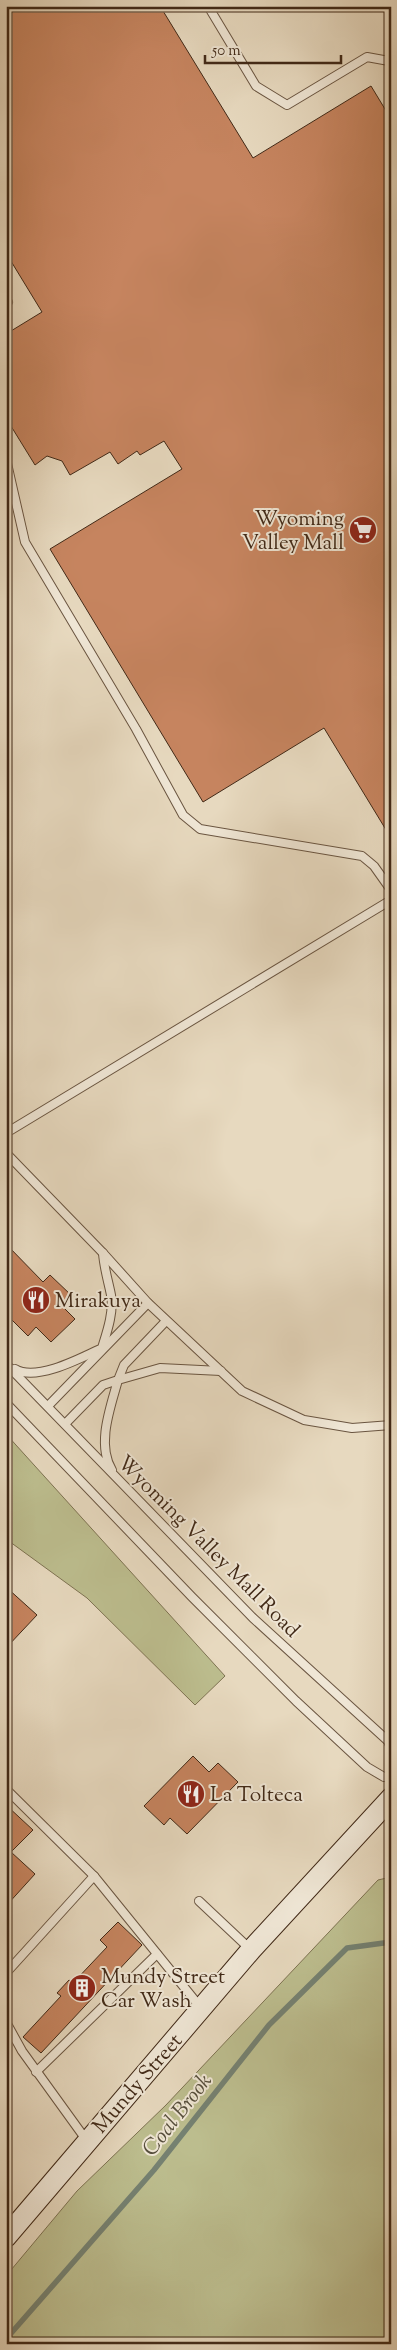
<svg xmlns="http://www.w3.org/2000/svg" width="397" height="2350" viewBox="0 0 397 2350" font-family="'Sorts Mill Goudy',serif">
  <style>
    .green { fill: #bcbd8e; stroke: #7e7352 }
    .lines { fill: none; stroke-linecap: round; stroke-linejoin: round }
    .stream { stroke: #758171; stroke-width: 5.5 }
    .building { fill: #c6845f; stroke: #412917 }
    .lane-casing { stroke: #6a5541; stroke-width: 10 }
    .secondary-casing { stroke: #412917; stroke-width: 22 }
    .lane { stroke: #efe6d5; stroke-width: 8 }
    .secondary { stroke: #efe6d5; stroke-width: 20 }
    .labels { text-anchor: middle; stroke-width: 4; stroke-linejoin: round; paint-order: stroke }
    .poi-label { font-size: 21px; fill: #412917; stroke: #efe6d5; text-anchor: start }
    .street-label { font-size: 21px; fill: #412917; stroke: #efe6d5 }
    .water-label { font-size: 22px; font-style: italic; fill: #564e3c; stroke: #efe6d5 }
  </style>
  <rect width="100%" height="100%" fill="#e7d9bf"/>
  <filter id="stains"><feTurbulence type="fractalNoise" baseFrequency=".004" numOctaves="4"/><feColorMatrix values="0 0 0 0 .2 0 0 0 0 .09 0 0 0 0 .02 0 0 0 .5 -.17"/></filter>
  <radialGradient id="worn" r=".72"><stop offset=".6" stop-color="#630" stop-opacity="0"/><stop offset="1" stop-color="#630" stop-opacity=".3"/></radialGradient>
  <g class="green">
    <polygon points="6,1434 225,1676 195,1705 87,1598 6,1539"/>
    <polygon points="391,1877 391,2344 6,2344 6,2276 77,2191 166,2105 378,1880"/>
  </g>
  <g class="lines">
    <polyline class="stream" points="6,2339 154,2170 269,2025 347,1948 391,1942"/>
  </g>
  <g class="building">
    <polygon points="6,6 160,6 253,158 371,86 391,119 391,838 324,728 203,802 50,549 182,469 164,441 140,455 137,451 118,464 110,452 70,475 62,461 47,456 35,465 6,418 6,334 42,312 6,253"/>
    <polygon points="6,1244 43,1282 50,1275 71,1295 61,1305 75,1319 51,1342 36,1327 28,1336 6,1314"/>
    <polygon points="6,1587 37,1615 6,1648"/>
    <polygon points="193,1756 209,1772 218,1763 238,1782 187,1834 170,1818 164,1825 144,1806"/>
    <polygon points="6,1805 33,1830 11,1852 35,1874 6,1906"/>
    <polygon points="118,1922 142,1945 41,2053 23,2037 61,1996 57,1993 69,1980 73,1983 107,1947 100,1940"/>
  </g>
  <g class="lines">
    <defs>
      <g id="lane">
        <polyline points="208,6 256,86 287,105 367,57 389,61 391,64"/>
        <polyline points="6,299 8,302 6,304"/>
        <polyline points="6,459 25,542 136,729 183,815 200,829 362,856 374,866 391,890"/>
        <polyline points="6,1133 391,900"/>
        <polyline points="6,1153 103,1253 148,1303 242,1391 304,1420 352,1428 391,1425"/>
        <polyline points="6,1364 253,1618 388,1741 391,1748"/>
        <path d="M15 1369C36 1382 81 1358 102 1348 107 1332 114 1312 111 1295 108 1280 104 1268 103 1253"/>
        <polyline points="6,1403 192,1597 296,1701 367,1767 384,1777 391,1777"/>
        <polyline points="48,1406 148,1303"/>
        <polyline points="65,1424 103,1385 118,1380 124,1365 166,1321"/>
        <path d="M112 1470C96 1444 111 1406 118 1380L160 1368 221 1371"/>
        <polyline points="6,1789 94,1876 201,2008"/>
        <polyline points="199,1901 250,1949"/>
        <polyline points="6,1973 94,1876"/>
        <polyline points="6,2022 22,2051 87,2141"/>
        <polyline points="36,2072 157,1954"/>
      </g>
      <polyline id="secondary" points="6,2237 251,1950 391,1798"/>
    </defs>
    <use href="#lane" class="lane-casing"/>
    <use href="#secondary" class="secondary-casing"/>
    <use href="#lane" class="lane"/>
    <use href="#secondary" class="secondary"/>
  </g>
  <defs>
    <symbol id="supermarket-disc" viewBox="-11 -11 22 22"><circle r="9.5" fill="#8f2418" stroke="#efe6d5"/><path d="M-6-5.5h2.5l.6 2H6L4.5 2H-2.5L-4.4-4H-6ZM-1.5 3.2a1.3 1.3 0 1 0 .1 0ZM3 3.2a1.3 1.3 0 1 0 .1 0Z" fill="#fff"/></symbol>
    <symbol id="restaurant-disc" viewBox="-11 -11 22 22"><circle r="9.5" fill="#8f2418" stroke="#efe6d5"/><path d="M-5-6h1v4h1v-4h1v4h1v-4h1v5L-1.5 .5V6h-2V.5L-5-1ZM5-6V6H3V1.5H1.5Q1.5-4 5-6Z" fill="#fff"/></symbol>
    <symbol id="building-disc" viewBox="-11 -11 22 22"><circle r="9.5" fill="#8f2418" stroke="#efe6d5"/><path d="M-4-6H4V6H1V3H-1V6H-4ZM-2.5-4.3h1.7v1.8h-1.7ZM.8-4.3h1.7v1.8H.8ZM-2.5-1h1.7V.8h-1.7ZM.8-1h1.7V.8H.8Z" fill="#fff"/></symbol>
  </defs>
  <g fill-rule="evenodd">
    <use href="#supermarket-disc" x="347" y="514" width="32" height="32"/>
    <use href="#restaurant-disc" x="20" y="1284" width="32" height="32"/>
    <use href="#restaurant-disc" x="175" y="1778" width="32" height="32"/>
    <use href="#building-disc" x="66" y="1972" width="32" height="32"/>
  </g>
  <g class="labels">
    <g class="poi-label">
      <text x="344" y="525" text-anchor="end">Wyoming<tspan x="344" dy="24">Valley Mall</tspan></text>
      <text x="55" y="1307">Mirakuya</text>
      <text x="210" y="1801">La Tolteca</text>
      <text x="101" y="1983">Mundy Street<tspan x="101" dy="24">Car Wash</tspan></text>
    </g>
    <g class="street-label">
      <text transform="translate(209 1546) rotate(45)" y="7">Wyoming Valley Mall Road</text>
      <text transform="translate(137 2083) rotate(-49)" y="7">Mundy Street</text>
    </g>
    <g class="water-label">
      <text transform="translate(176 2114) rotate(-52)" y="8">Coal Brook</text>
    </g>
  </g>
  <rect width="397" height="2350" fill="none" stroke="#e7d9bf" stroke-width="25"/>
  <rect x="8" y="8" width="382" height="2335" fill="none" stroke="#412917" stroke-width="2.5"/>
  <rect x="12" y="12" width="372" height="2325" fill="none" stroke="#412917"/>
  <path d="M205 55v8h136v-8" fill="none" stroke="#412917" stroke-width="2.5"/>
  <text x="212" y="55" font-size="15" fill="#412917" stroke="#efe6d5" stroke-width="4" paint-order="stroke">50 m</text>
  <rect width="100%" height="100%" filter="url(#stains)"/>
  <rect width="100%" height="100%" fill="url(#worn)"/>
</svg>
